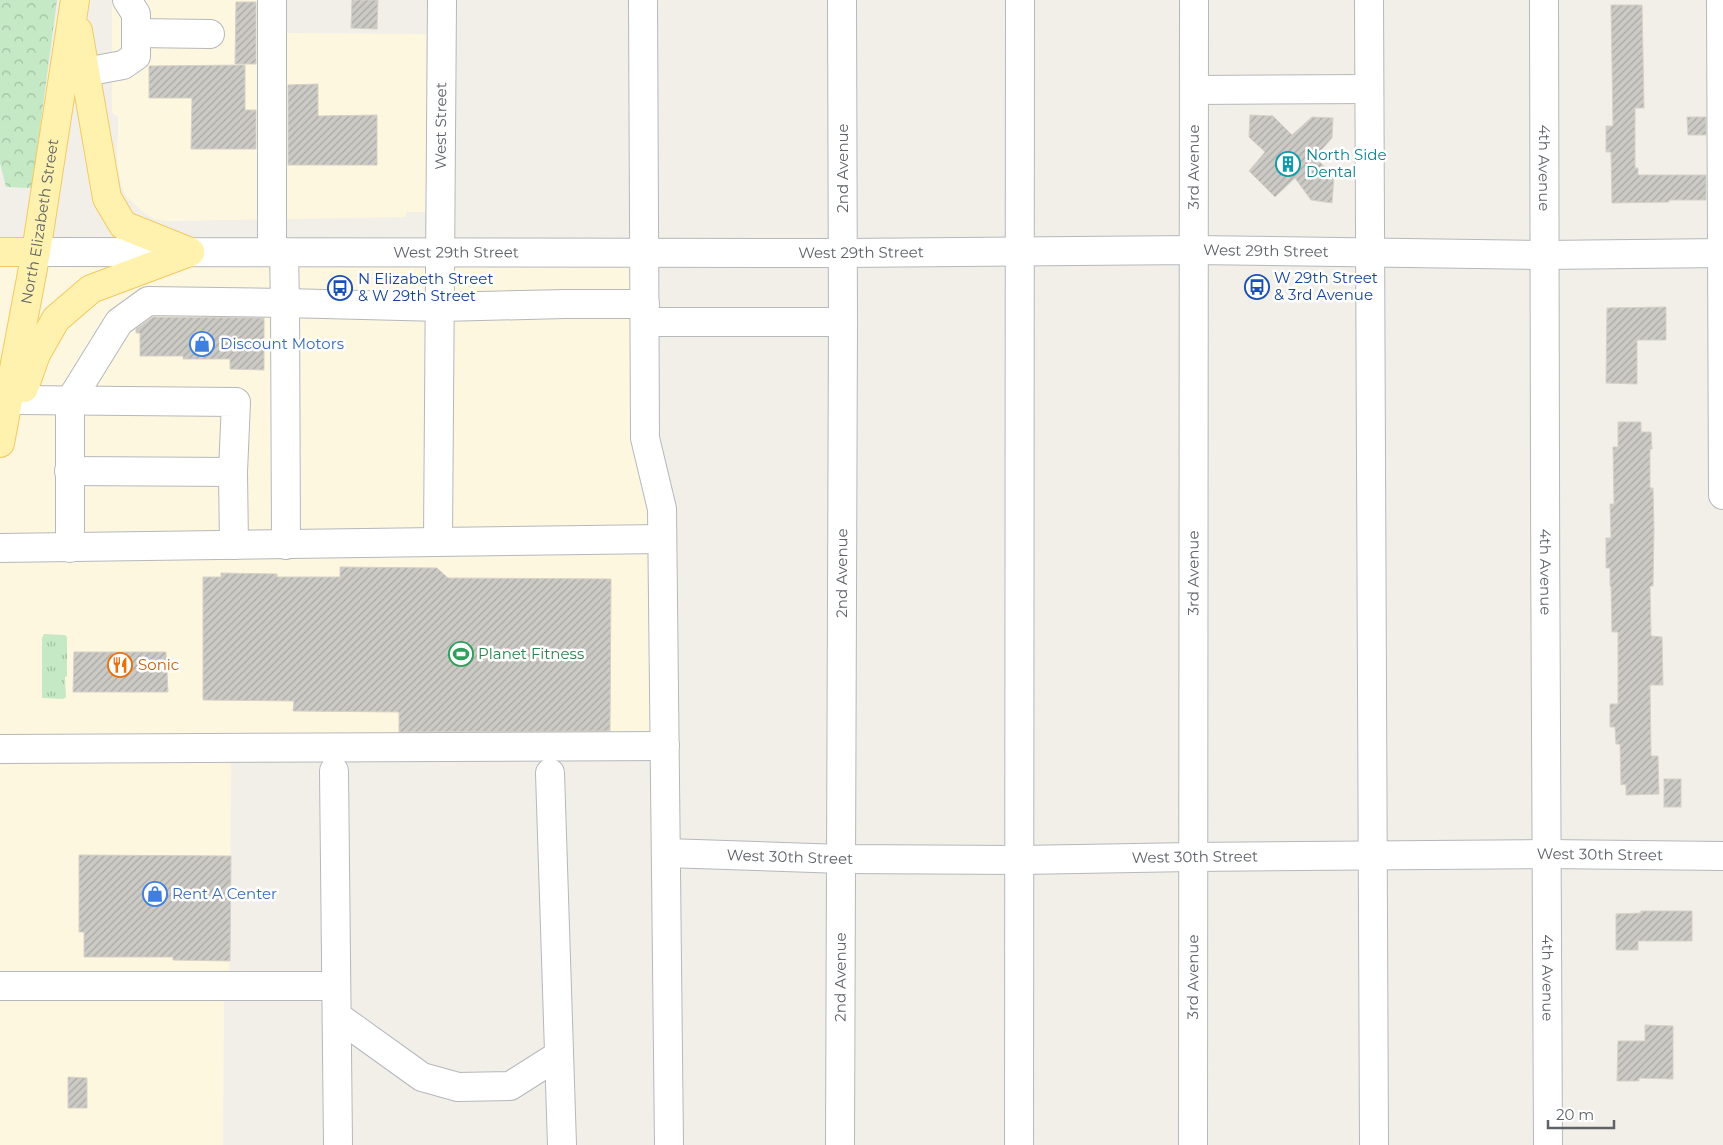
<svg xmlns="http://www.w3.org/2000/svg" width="1723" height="1145" viewBox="0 0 1723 1145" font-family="Montserrat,sans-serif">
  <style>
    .commercial { fill: #fef7e0 }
    .grass { fill: url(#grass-tufts) }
    .park { fill: url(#park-crowns) }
    .building { fill: url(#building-hatch); stroke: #d6d1c6 }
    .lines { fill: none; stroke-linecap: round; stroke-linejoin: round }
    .minor-casing { stroke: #b5b8bc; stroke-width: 30 }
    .major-casing { stroke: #f2c960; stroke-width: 30 }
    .minor { stroke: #fff; stroke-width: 28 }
    .major { stroke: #fff2af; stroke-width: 28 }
    .labels { text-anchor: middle; stroke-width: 5; stroke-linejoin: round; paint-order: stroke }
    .street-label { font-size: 15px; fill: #5f6368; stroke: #fff }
    .culture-label { font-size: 15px; fill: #0d838f; stroke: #fff; text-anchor: start }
    .transit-label { font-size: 15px; fill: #164399; stroke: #fff; text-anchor: start }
    .shop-label { font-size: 15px; fill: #366cbe; stroke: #fff; text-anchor: start }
    .leisure-label { font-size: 15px; fill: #27864d; stroke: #fff; text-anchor: start }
    .food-label { font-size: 15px; fill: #c56008; stroke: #fff; text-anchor: start }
  </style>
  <defs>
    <pattern id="grass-tufts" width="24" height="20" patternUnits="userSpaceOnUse" patternTransform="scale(1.25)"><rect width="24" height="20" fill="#c5e8c5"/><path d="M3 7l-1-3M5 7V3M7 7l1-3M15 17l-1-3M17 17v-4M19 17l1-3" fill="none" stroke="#a3c0a4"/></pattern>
    <pattern id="park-crowns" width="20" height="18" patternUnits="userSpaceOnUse" patternTransform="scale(1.25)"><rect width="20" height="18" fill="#c5e8c5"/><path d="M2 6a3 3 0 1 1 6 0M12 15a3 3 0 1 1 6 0" fill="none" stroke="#a3c0a4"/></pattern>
    <pattern id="building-hatch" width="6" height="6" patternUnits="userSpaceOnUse" patternTransform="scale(1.25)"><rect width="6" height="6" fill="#cccac5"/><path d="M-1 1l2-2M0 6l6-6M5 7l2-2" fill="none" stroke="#a9a8a4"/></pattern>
  </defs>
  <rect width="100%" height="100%" fill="#f1efe8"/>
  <g class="commercial">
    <polygon points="112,0 281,0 282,33 426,34 427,212 406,212 406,217 166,221 154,219 143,212 126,196 121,184 117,165 118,116 112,113"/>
    <polygon points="0,252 645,252 665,753 231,754 230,961 224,1005 223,1145 0,1145"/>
  </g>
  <polygon class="grass" points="44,634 65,635 67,637 67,676 65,677 66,697 63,699 42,698 42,638"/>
  <polygon class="park" points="0,0 57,0 32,188 6,187 0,163"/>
  <g class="building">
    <polygon points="352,0 378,0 377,29 351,28"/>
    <polygon points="236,2 256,2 256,64 235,64"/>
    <polygon points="1611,5 1642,5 1644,108 1635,108 1635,168 1638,168 1638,175 1706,175 1706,200 1669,200 1669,202 1612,203 1611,152 1606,152 1606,126 1613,126"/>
    <polygon points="245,65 245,110 256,110 256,149 191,149 192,98 149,98 149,66"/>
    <polygon points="318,84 318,116 377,115 377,165 288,165 288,85"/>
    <polygon points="1250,115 1273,116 1292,135 1312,117 1333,118 1332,138 1315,157 1334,177 1332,203 1311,200 1295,178 1275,197 1249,171 1265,152 1249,137"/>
    <polygon points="1687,117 1706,117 1706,135 1688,135"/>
    <polygon points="1666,307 1666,340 1637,340 1637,384 1606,383 1607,308"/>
    <polygon points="153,317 264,318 264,370 230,369 230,359 183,359 183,356 140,356 140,333 136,333 136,329"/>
    <polygon points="1618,422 1641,422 1641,432 1651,432 1652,449 1650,449 1650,488 1653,488 1654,528 1653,586 1650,586 1651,636 1662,637 1663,685 1650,685 1651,756 1658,756 1659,794 1626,795 1626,784 1621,785 1620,744 1616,744 1615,727 1610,727 1610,704 1618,704 1618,632 1612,632 1611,586 1610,586 1610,568 1606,568 1606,538 1611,538 1610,504 1614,504 1613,447 1618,447"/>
    <polygon points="340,567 437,568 448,578 611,579 610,731 399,732 399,712 293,711 294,701 203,700 203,577 221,577 221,573 277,574 277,577 340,577"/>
    <polygon points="74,652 166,652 168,692 73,692"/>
    <rect x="1664" y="779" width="17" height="28"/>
    <polygon points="79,855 231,856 230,961 173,960 173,957 84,957 84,932 79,932"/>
    <polygon points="1641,911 1692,911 1692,941 1638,941 1638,950 1616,950 1616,914 1641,913"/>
    <polygon points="1645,1025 1673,1026 1673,1079 1639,1078 1639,1081 1617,1081 1618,1041 1645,1041"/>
    <polygon points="68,1077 87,1078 87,1108 68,1108"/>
  </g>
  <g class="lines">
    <defs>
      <g id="minor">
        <polyline points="643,0 645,438 662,509 669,1145"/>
        <polyline points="1369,0 1374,1145"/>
        <path id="s1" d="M1544 0C1543 382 1547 763 1548 1145"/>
        <polyline points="1721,0 1723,495"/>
        <polyline points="136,33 210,34"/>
        <polyline points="85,72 123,65 136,56 136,14 127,0"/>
        <polyline points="1194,90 1369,89"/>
        <path id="s2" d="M36 252 843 253 1194 250 1543 255 1723 253"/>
        <polyline points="272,252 272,0"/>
        <polyline points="645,322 843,322"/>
        <polyline points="19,400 236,402 233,472 69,471"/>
        <polyline points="233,472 234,545"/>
        <path id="s3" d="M438 541 442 0"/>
        <polyline points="286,545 285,303 441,307 565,304 645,304"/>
        <polyline points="0,548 662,539"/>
        <polyline points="70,548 70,401 119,322 148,301 285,303 284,252"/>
        <polyline points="0,749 665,746"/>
        <polyline points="334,771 338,1145"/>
        <polyline points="550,773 562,1145"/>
        <path id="s4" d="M666 853 842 859 1020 860 1192 857 1547 854 1723 856"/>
        <polyline points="0,986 336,986"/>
        <polyline points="337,1016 422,1077 458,1087 510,1086 559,1055"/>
        <path id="s5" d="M840 1145 843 322 842 0"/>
        <polyline points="1019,1145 1020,0"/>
        <path id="s6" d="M1193 1145 1194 0"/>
      </g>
      <g id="major">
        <polyline points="78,31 107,198 123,225 190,252"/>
        <polyline points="0,252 36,252"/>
        <polyline points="24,388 36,354 56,319 91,289 190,252"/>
        <path id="s7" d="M0 443 36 252 75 0"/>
      </g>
    </defs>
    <use href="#minor" class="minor-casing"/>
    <use href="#major" class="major-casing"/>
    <use href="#minor" class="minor"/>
    <use href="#major" class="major"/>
  </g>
  <defs>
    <symbol id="building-ring" viewBox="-11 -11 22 22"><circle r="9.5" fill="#fff" stroke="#0f9aa8" stroke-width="1.5"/><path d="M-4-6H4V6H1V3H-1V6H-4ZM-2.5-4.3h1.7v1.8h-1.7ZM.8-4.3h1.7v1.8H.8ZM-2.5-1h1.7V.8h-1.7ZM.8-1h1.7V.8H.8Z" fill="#0f9aa8"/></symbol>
    <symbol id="bus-ring" viewBox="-11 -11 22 22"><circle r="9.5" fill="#fff" stroke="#1a4fb4" stroke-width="1.5"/><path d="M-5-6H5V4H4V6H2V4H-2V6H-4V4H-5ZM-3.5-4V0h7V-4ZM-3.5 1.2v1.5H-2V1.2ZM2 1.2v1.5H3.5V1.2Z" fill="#1a4fb4"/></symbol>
    <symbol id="shop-ring" viewBox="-11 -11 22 22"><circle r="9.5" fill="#fff" stroke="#3f7fe0" stroke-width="1.5"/><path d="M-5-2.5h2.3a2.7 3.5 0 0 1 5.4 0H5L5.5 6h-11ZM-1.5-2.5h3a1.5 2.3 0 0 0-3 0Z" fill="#3f7fe0"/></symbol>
    <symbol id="stadium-ring" viewBox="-11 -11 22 22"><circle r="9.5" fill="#fff" stroke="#2e9e5b" stroke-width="1.5"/><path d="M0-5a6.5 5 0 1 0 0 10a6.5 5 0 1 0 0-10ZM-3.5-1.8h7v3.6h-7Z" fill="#2e9e5b"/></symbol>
    <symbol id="restaurant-ring" viewBox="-11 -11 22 22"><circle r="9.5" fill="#fff" stroke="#e8710a" stroke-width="1.5"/><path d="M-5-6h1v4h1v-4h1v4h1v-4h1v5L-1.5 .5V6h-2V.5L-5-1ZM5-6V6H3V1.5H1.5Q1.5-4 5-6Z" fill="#e8710a"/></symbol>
  </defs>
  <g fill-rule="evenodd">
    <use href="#building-ring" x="1274" y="150" width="28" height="28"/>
    <use href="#bus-ring" x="1243" y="273" width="28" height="28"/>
    <use href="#bus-ring" x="326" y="274" width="28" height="28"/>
    <use href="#shop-ring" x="188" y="330" width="28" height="28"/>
    <use href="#stadium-ring" x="447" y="640" width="28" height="28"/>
    <use href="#restaurant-ring" x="106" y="651" width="28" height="28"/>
    <use href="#shop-ring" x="141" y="880" width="28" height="28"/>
  </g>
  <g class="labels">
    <g class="street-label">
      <text dy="5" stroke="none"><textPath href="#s3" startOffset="415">West Street</textPath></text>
      <text transform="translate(843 168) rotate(-90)" y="5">2nd Avenue</text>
      <text dy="5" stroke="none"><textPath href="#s6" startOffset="978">3rd Avenue</textPath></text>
      <text dy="5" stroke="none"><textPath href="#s1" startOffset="168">4th Avenue</textPath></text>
      <text dy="5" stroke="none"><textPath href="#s7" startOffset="225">North Elizabeth Street</textPath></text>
      <text dy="5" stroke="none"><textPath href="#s2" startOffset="1230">West 29th Street</textPath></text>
      <text dy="5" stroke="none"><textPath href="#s2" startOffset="420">West 29th Street</textPath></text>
      <text dy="5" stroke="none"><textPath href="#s2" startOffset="825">West 29th Street</textPath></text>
      <text dy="5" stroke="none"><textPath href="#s1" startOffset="572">4th Avenue</textPath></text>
      <text dy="5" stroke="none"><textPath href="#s5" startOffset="572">2nd Avenue</textPath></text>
      <text dy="5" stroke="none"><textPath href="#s6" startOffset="572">3rd Avenue</textPath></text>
      <text dy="5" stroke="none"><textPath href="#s4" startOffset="934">West 30th Street</textPath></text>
      <text dy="5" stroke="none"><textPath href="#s4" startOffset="124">West 30th Street</textPath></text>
      <text dy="5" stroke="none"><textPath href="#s4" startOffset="529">West 30th Street</textPath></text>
      <text dy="5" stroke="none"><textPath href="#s5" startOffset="168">2nd Avenue</textPath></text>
      <text dy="5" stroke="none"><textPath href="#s6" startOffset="168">3rd Avenue</textPath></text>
      <text dy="5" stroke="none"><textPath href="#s1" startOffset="978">4th Avenue</textPath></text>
    </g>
    <g class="culture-label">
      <text x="1306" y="160">North Side<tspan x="1306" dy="17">Dental</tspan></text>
    </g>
    <g class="transit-label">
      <text x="1274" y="283">W 29th Street<tspan x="1274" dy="17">&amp; 3rd Avenue</tspan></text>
      <text x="358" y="284">N Elizabeth Street<tspan x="358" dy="17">&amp; W 29th Street</tspan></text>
    </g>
    <g class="shop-label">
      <text x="220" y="349">Discount Motors</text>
      <text x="172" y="899">Rent A Center</text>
    </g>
    <g class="leisure-label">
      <text x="478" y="659">Planet Fitness</text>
    </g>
    <g class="food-label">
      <text x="138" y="670">Sonic</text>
    </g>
  </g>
  <path d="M1548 1120v8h66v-8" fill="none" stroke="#5f6368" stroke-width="2.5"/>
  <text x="1556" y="1120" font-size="15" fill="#5f6368" stroke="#ffffff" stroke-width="4" paint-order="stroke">20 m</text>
</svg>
